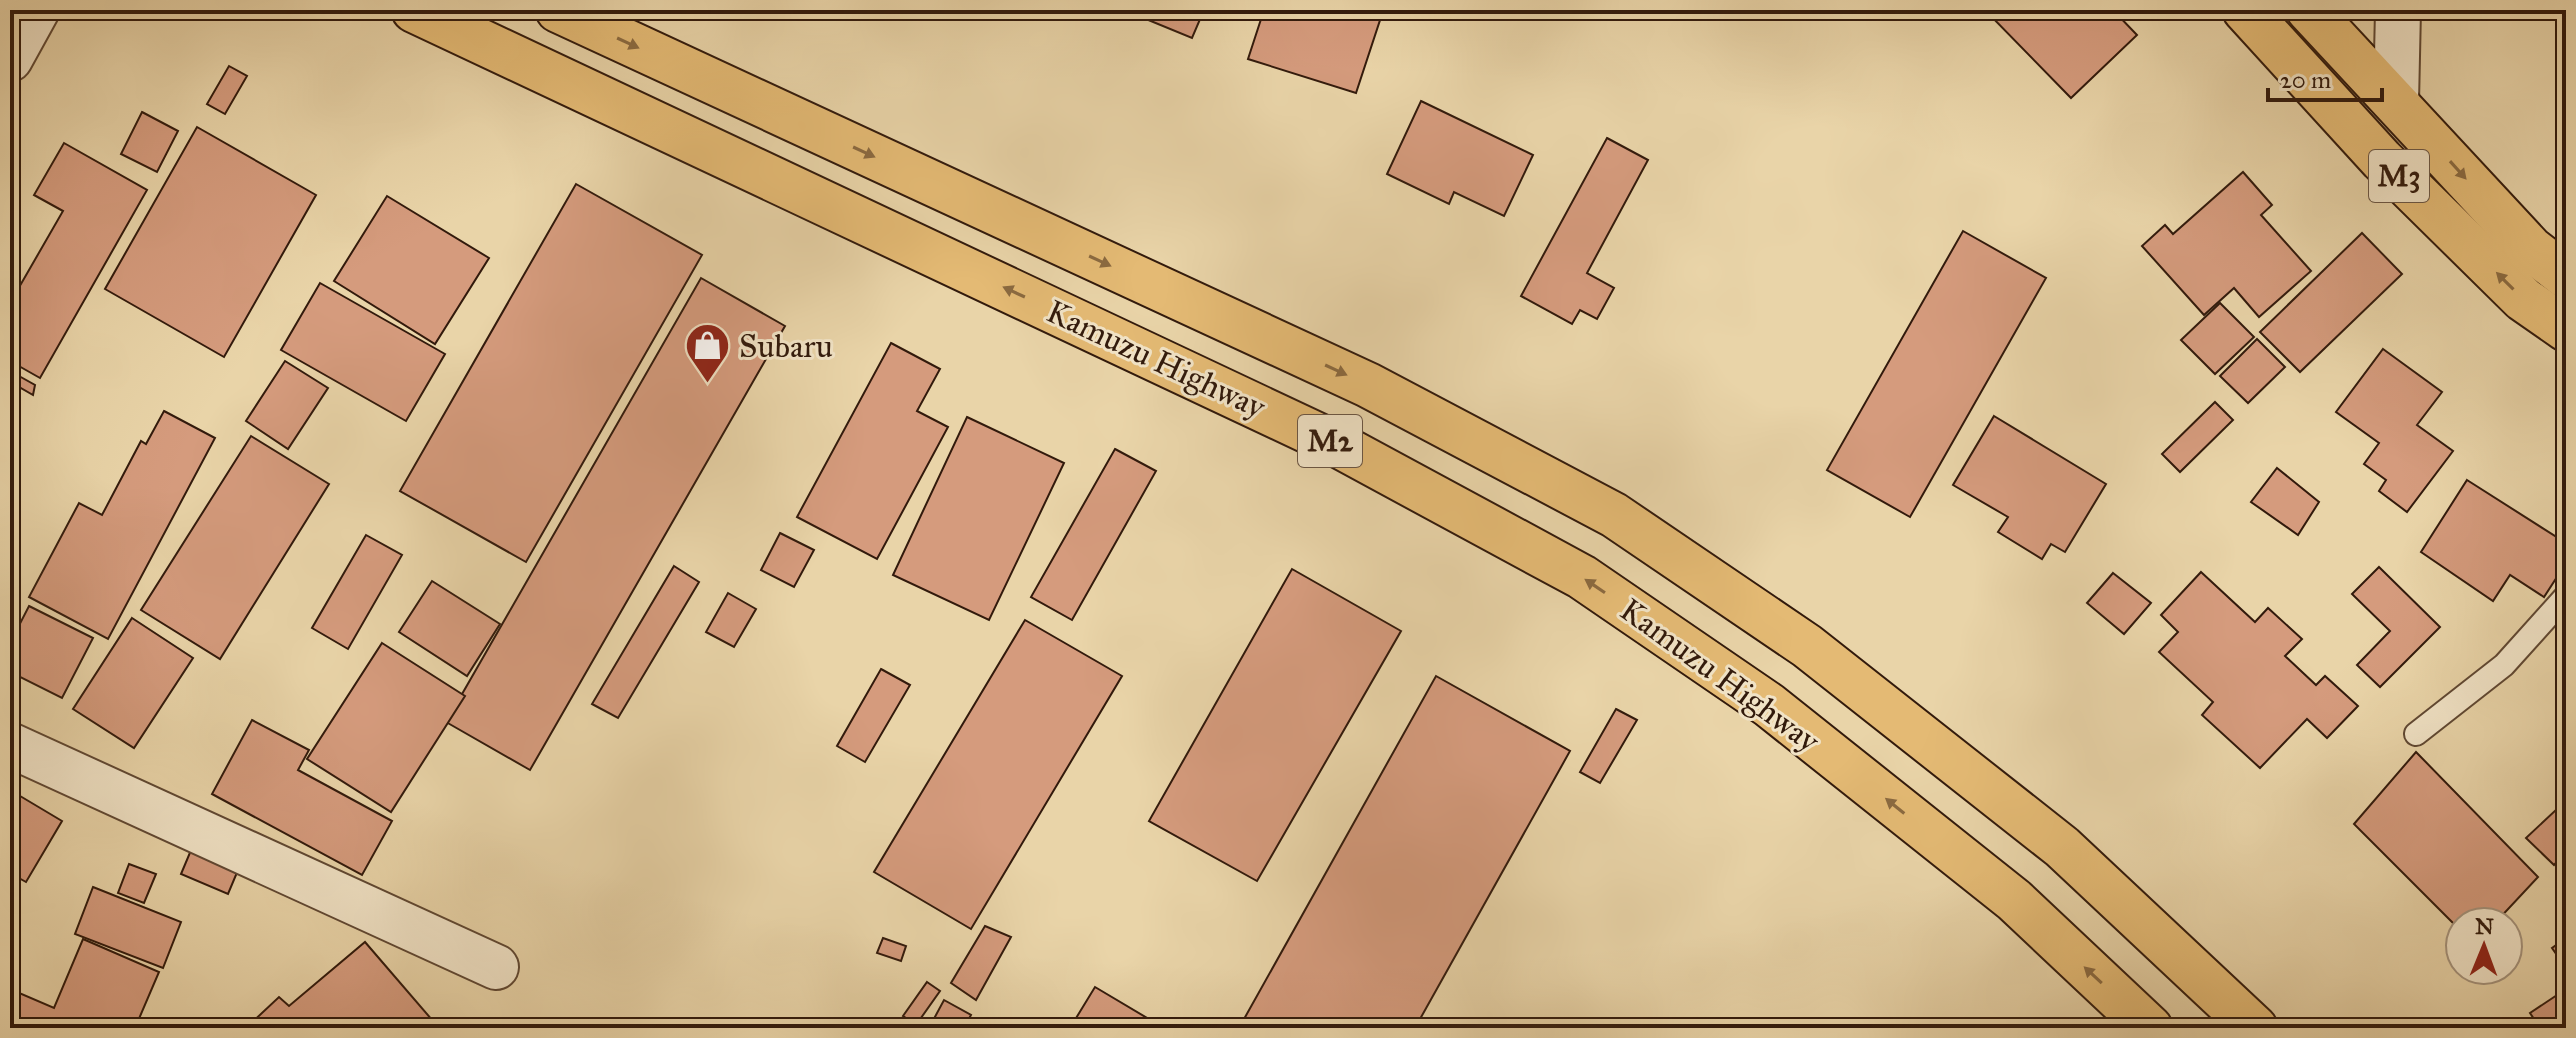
<svg xmlns="http://www.w3.org/2000/svg" width="2576" height="1038" viewBox="0 0 2576 1038" font-family="'IM FELL Great Primer',serif">
  <style>
    .building { fill: #d59b7d; stroke: #321a0c; stroke-width: 2 }
    .lines { fill: none; stroke-linecap: round; stroke-linejoin: round }
    .lane-casing { stroke: #604833; stroke-width: 26 }
    .street-casing { stroke: #604833; stroke-width: 48 }
    .highway-casing { stroke: #321a0c; stroke-width: 48 }
    .lane { stroke: #f1e3c6; stroke-width: 22 }
    .street { stroke: #f1e3c6; stroke-width: 44 }
    .highway { stroke: #e4ba74; stroke-width: 44 }
    .oneway { fill: #8b6a40 }
    .labels { text-anchor: middle; stroke-width: 6; stroke-linejoin: round; paint-order: stroke }
    .shield { fill: #f1e3c6; stroke: #6b5644; stroke-width: 2 }
    .shield-label { font-size: 30px; font-weight: bold; fill: #321a0c }
    .poi-label { font-size: 32px; fill: #321a0c; stroke: #f1e3c6; text-anchor: start }
    .street-label { font-size: 32px; fill: #321a0c; stroke: #f1e3c6 }
  </style>
  <rect width="100%" height="100%" fill="#e9d4a8"/>
  <filter id="stains"><feTurbulence type="fractalNoise" baseFrequency=".0025" numOctaves="4"/><feColorMatrix values="0 0 0 0 .2 0 0 0 0 .09 0 0 0 0 .02 0 0 0 .5 -.17"/></filter>
  <radialGradient id="worn" r=".72"><stop offset=".6" stop-color="#630" stop-opacity="0"/><stop offset="1" stop-color="#630" stop-opacity=".3"/></radialGradient>
  <g class="building">
    <polygon points="1124,10 1204,10 1192,38"/>
    <polygon points="1264,10 1371,10 1382,14 1356,93 1248,59"/>
    <polygon points="1985,10 2113,10 2137,35 2071,98"/>
    <polygon points="229,66 247,76 225,114 207,104"/>
    <polygon points="1421,101 1533,155 1504,216 1454,192 1449,204 1387,174"/>
    <polygon points="142,112 178,131 157,172 121,154"/>
    <polygon points="197,127 316,195 224,357 105,289"/>
    <polygon points="1607,138 1648,160 1587,273 1614,288 1597,319 1580,310 1572,324 1521,296"/>
    <polygon points="64,143 147,190 40,378 10,361 10,303 63,211 34,195"/>
    <polygon points="2243,172 2272,205 2261,215 2311,271 2259,317 2234,288 2204,315 2142,246 2165,225 2173,234"/>
    <polygon points="576,184 702,255 526,562 400,491"/>
    <polygon points="387,196 489,258 435,344 334,281"/>
    <polygon points="1963,231 2046,278 1910,517 1827,470"/>
    <polygon points="2362,233 2402,274 2300,372 2260,332"/>
    <polygon points="701,278 785,326 530,770 446,722"/>
    <polygon points="320,283 445,354 406,421 281,350"/>
    <polygon points="2220,303 2254,337 2215,374 2181,340"/>
    <polygon points="2257,339 2285,367 2248,403 2220,376"/>
    <polygon points="891,343 940,369 917,411 948,427 877,559 797,517"/>
    <polygon points="2383,349 2442,392 2417,425 2453,451 2407,512 2379,491 2386,480 2364,464 2379,443 2336,412"/>
    <polygon points="285,361 328,388 288,449 246,421"/>
    <polygon points="10,371 35,385 33,395 12,383 10,387"/>
    <polygon points="2215,402 2233,420 2180,472 2162,454"/>
    <polygon points="164,411 215,438 108,639 29,597 79,503 102,515 141,441 146,444"/>
    <polygon points="1994,416 2106,484 2065,552 2051,544 2042,559 1998,532 2008,517 1953,485"/>
    <polygon points="967,417 1064,463 989,620 893,575"/>
    <polygon points="251,436 329,484 220,659 141,610"/>
    <polygon points="1115,449 1156,471 1072,620 1031,597"/>
    <polygon points="2277,468 2319,502 2298,535 2251,502"/>
    <polygon points="2467,480 2566,543 2566,563 2544,597 2510,575 2493,601 2421,552"/>
    <polygon points="780,533 814,550 794,587 761,570"/>
    <polygon points="366,535 402,555 348,649 312,628"/>
    <polygon points="674,566 699,582 618,718 592,704"/>
    <polygon points="2379,567 2440,627 2380,687 2357,665 2390,631 2352,594"/>
    <polygon points="1292,569 1401,631 1257,881 1149,821"/>
    <polygon points="2201,572 2255,622 2268,608 2302,639 2285,656 2316,685 2325,676 2358,706 2327,738 2307,719 2260,768 2202,715 2213,702 2159,652 2178,632 2161,615"/>
    <polygon points="2113,573 2151,603 2124,634 2087,603"/>
    <polygon points="432,581 500,624 467,676 399,632"/>
    <polygon points="728,593 756,609 734,647 706,632"/>
    <polygon points="29,606 93,638 62,698 10,672 10,643"/>
    <polygon points="132,618 193,658 134,748 73,709"/>
    <polygon points="1025,620 1122,676 971,929 874,872"/>
    <polygon points="382,643 465,696 391,812 307,759"/>
    <polygon points="881,669 910,685 865,762 837,746"/>
    <polygon points="1436,676 1570,751 1415,1028 1239,1028"/>
    <polygon points="1616,709 1637,720 1600,783 1580,772"/>
    <polygon points="252,720 309,750 298,770 392,821 362,875 212,794"/>
    <polygon points="2416,752 2538,877 2496,922 2460,922 2460,930 2354,824"/>
    <polygon points="10,790 62,821 26,882 10,873"/>
    <polygon points="2558,808 2566,815 2566,852 2554,865 2526,838"/>
    <polygon points="194,843 241,863 228,894 181,874"/>
    <polygon points="129,864 156,874 144,903 118,893"/>
    <polygon points="93,887 181,922 163,968 75,934"/>
    <polygon points="985,926 1011,937 976,1000 951,983"/>
    <polygon points="883,938 906,946 901,961 877,953"/>
    <polygon points="2566,938 2566,968 2552,948"/>
    <polygon points="83,939 159,972 135,1028 10,1028 10,989 54,1008"/>
    <polygon points="365,942 439,1028 246,1028 279,997 289,1006"/>
    <polygon points="927,982 940,991 916,1025 903,1016"/>
    <polygon points="1095,987 1164,1028 1070,1028"/>
    <polygon points="2566,989 2566,1028 2540,1028 2530,1013"/>
    <polygon points="944,1000 971,1015 964,1028 929,1028"/>
  </g>
  <g class="lines">
    <defs>
      <polyline id="lane" points="2416,734 2504,665 2566,596"/>
      <g id="street">
        <polyline points="10,59 37,10"/>
        <polyline points="2396,102 2398,10"/>
        <polyline points="10,745 496,967"/>
      </g>
      <g id="highway">
        <polyline points="414,10 1338,445 1582,577 1769,705 2014,900 2150,1028"/>
        <polyline points="558,10 1368,385 1614,515 1807,646 2062,847 2255,1028"/>
        <polyline points="2245,10 2382,160 2523,299 2566,329"/>
        <polyline points="2309,10 2531,249 2566,276"/>
      </g>
    </defs>
    <use href="#lane" class="lane-casing"/>
    <use href="#street" class="street-casing"/>
    <use href="#highway" class="highway-casing"/>
    <use href="#lane" class="lane"/>
    <use href="#street" class="street"/>
    <use href="#highway" class="highway"/>
  </g>
  <defs><path id="oneway-solid" d="M-6-.8H1V-3.2L6.5 0L1 3.2V.8H-6Z" transform="scale(2)"/></defs>
  <g class="oneway">
    <use href="#oneway-solid" transform="translate(628 43) rotate(25)"/>
    <use href="#oneway-solid" transform="translate(864 152) rotate(25)"/>
    <use href="#oneway-solid" transform="translate(2458 170) rotate(48)"/>
    <use href="#oneway-solid" transform="translate(1100 261) rotate(25)"/>
    <use href="#oneway-solid" transform="translate(2505 281) rotate(-135)"/>
    <use href="#oneway-solid" transform="translate(1014 292) rotate(-155)"/>
    <use href="#oneway-solid" transform="translate(1336 370) rotate(25)"/>
    <use href="#oneway-solid" transform="translate(1595 586) rotate(-146)"/>
    <use href="#oneway-solid" transform="translate(1895 806) rotate(-141)"/>
    <use href="#oneway-solid" transform="translate(2093 975) rotate(-137)"/>
  </g>
  <defs>
    <symbol id="shop-pin" viewBox="-11 -11 22 30"><path d="M0 17L-7.5 6A9.5 9.5 0 1 1 7.5 6Z" fill="#8f2418" stroke="#f1e3c6"/><path d="M-5-2.5h2.3a2.7 3.5 0 0 1 5.4 0H5L5.5 6h-11ZM-1.5-2.5h3a1.5 2.3 0 0 0-3 0Z" fill="#fff"/></symbol>
  </defs>
  <g fill-rule="evenodd">
    <use href="#shop-pin" x="682" y="320" width="51" height="69"/>
  </g>
  <g class="labels">
    <g class="shield">
      <rect x="2369" y="150" width="60" height="52" rx="6"/>
      <rect x="1298" y="415" width="64" height="52" rx="6"/>
    </g>
    <g class="shield-label">
      <text x="2399" y="186">M3</text>
      <text x="1330" y="451">M2</text>
    </g>
    <g class="poi-label">
      <text x="739" y="357">Subaru</text>
    </g>
    <g class="street-label">
      <text transform="translate(1156 359) rotate(25)" y="11">Kamuzu Highway</text>
      <text transform="translate(1720 675) rotate(36)" y="11">Kamuzu Highway</text>
    </g>
  </g>
  <rect width="2576" height="1038" fill="none" stroke="#e9d4a8" stroke-width="40"/>
  <rect x="12" y="12" width="2552" height="1014" fill="none" stroke="#321a0c" stroke-width="4"/>
  <rect x="20" y="20" width="2536" height="998" fill="none" stroke="#321a0c" stroke-width="2"/>
  <g transform="translate(2484 946) rotate(1)"><circle r="38" fill="#f1e3c6" stroke="#a5937c" stroke-width="2"/>
  <path d="M0-6L14 30L0 20L-14 30Z" fill="#8f2418"/>
  <text y="-12" font-size="22" font-weight="bold" text-anchor="middle" fill="#321a0c">N</text>
  </g>
  <path d="M2268 88v12h114v-12" fill="none" stroke="#321a0c" stroke-width="4"/>
  <text x="2280" y="88" font-size="24" fill="#321a0c" stroke="#f1e3c6" stroke-width="6" paint-order="stroke">20 m</text>
  <rect width="100%" height="100%" filter="url(#stains)"/>
  <rect width="100%" height="100%" fill="url(#worn)"/>
</svg>
